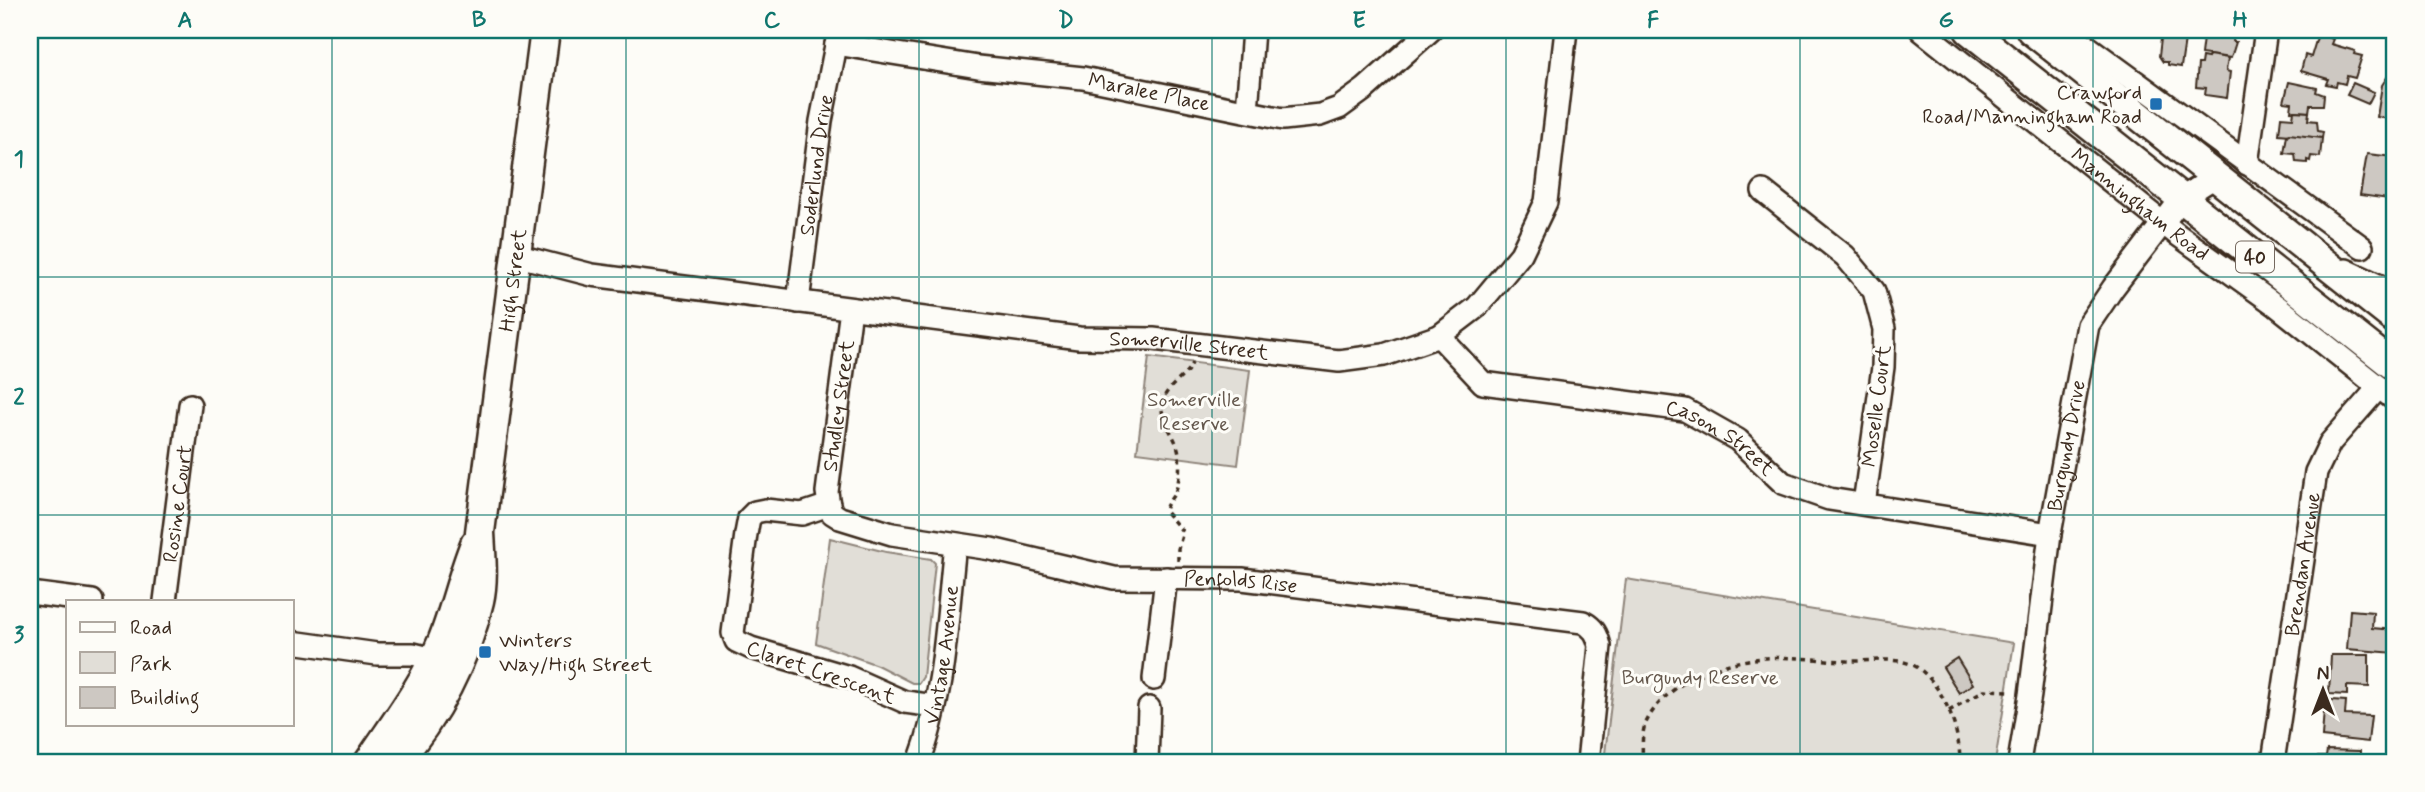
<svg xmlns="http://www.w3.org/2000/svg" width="2425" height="792" viewBox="0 0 2425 792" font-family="Mynerve,sans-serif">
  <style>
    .green { fill: #e1ded7; stroke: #8e847a; stroke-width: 2 }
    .building { fill: #cdc8c2; stroke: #3b2a1e; stroke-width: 2 }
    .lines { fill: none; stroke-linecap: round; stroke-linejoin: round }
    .minor-casing { stroke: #3b2a1e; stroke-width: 26 }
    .major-casing { stroke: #3b2a1e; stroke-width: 33 }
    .path { stroke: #3b2a1e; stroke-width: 3.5; stroke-dasharray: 5 5; stroke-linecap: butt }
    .minor { stroke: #fdfcf7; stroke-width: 21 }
    .major { stroke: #fdfcf7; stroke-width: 28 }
    .grid { fill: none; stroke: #0f766e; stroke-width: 2; stroke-opacity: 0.55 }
    .poi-dot { fill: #1f6fb2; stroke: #fdfcf7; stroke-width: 2.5 }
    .labels { text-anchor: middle; stroke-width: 6; stroke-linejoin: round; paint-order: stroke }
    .shield { fill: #fdfcf7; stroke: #75695f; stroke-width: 2 }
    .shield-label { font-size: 19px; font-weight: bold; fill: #3b2a1e }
    .street-label { font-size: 21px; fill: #3b2a1e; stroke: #fdfcf7 }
    .poi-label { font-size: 21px; fill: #3b2a1e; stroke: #fdfcf7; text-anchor: end }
    .park-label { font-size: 21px; fill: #64574c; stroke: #fdfcf7 }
    .neatline { fill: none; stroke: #0f766e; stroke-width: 2.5 }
    .grid-label { font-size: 23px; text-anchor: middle; font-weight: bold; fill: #0f766e }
  </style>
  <rect width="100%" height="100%" fill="#fdfcf7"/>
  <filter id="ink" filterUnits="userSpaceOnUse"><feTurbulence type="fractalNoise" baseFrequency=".0143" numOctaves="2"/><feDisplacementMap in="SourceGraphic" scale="14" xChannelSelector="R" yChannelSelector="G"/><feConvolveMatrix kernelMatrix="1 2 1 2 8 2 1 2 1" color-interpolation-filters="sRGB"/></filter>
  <g filter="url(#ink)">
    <g class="green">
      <polygon points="1149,357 1250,370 1238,465 1137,452"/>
      <polygon points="830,538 886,552 931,559 935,563 923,677 919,683 912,683 877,665 816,643"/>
      <polygon points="1626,579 2014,643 1995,762 1604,762"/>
    </g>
    <g class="building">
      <polygon points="2162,30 2196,30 2195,34 2186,33 2181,67 2168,65 2168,62 2163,62 2159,56"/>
      <polygon points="2204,30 2232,30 2232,33 2234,34 2233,42 2236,42 2231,58 2201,54"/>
      <polygon points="2318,34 2333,39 2331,44 2355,51 2354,54 2362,56 2355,78 2347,76 2345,84 2337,82 2336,86 2326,84 2328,79 2301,71 2305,55 2311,57"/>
      <polygon points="2209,55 2228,58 2226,71 2230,72 2227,98 2205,95 2206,88 2196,87 2198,64 2201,64 2202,57 2208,58"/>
      <polygon points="2395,65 2395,120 2377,117 2382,85"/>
      <polygon points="2289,82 2317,88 2316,92 2324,95 2323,105 2310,105 2309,112 2291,111 2292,103 2284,102"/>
      <polygon points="2353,83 2374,92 2368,104 2347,95"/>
      <polygon points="2294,111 2309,112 2308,120 2317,121 2318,131 2323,132 2322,138 2279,134 2281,117 2293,118"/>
      <polygon points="2289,134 2322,138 2320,157 2311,156 2310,161 2307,160 2307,163 2296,162 2295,154 2284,153 2287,135"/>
      <polygon points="2367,154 2394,157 2395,206 2388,205 2389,199 2360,195"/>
      <polygon points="2350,610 2373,612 2372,628 2395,630 2395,653 2347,649"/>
      <polygon points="2331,655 2369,655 2369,687 2347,686 2347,695 2329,694"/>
      <polygon points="1957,658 1973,684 1959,693 1943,667"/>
      <polygon points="2331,700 2346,701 2345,715 2371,716 2368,742 2322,737 2324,709 2330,709"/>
      <polygon points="2327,750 2360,751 2360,762 2316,762 2316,757 2326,757"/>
    </g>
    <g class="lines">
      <defs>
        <g id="minor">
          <path id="s1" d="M1921 30 2178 235 2277 306 2395 400"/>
          <polyline points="2065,30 2362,247"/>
          <path id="s2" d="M836 44 978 67 1083 78 1283 119 1320 115 1339 108 1365 89 1431 30"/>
          <polyline points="1247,111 1253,30"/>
          <polyline points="2247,164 2266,30"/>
          <polyline points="1763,191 1845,256 1874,291 1884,329 1883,367 1864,504"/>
          <path id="s3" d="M515 255 592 275 1079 338 1153 339 1339 361 1384 355 1439 336 1477 307 1521 254 1546 202 1566 30"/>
          <polyline points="2346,270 2395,293"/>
          <path id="s4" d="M798 302 821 121 839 30"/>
          <path id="s5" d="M1439 336 1483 383 1685 410 1738 440 1783 483 1829 499 2050 534"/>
          <path id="s6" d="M829 505 827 492 851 309"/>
          <polyline points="30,593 92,601"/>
          <path id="s7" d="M165 601 190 405"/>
          <polyline points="292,642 377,654 413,654 446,662"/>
          <polyline points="1154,679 1166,578"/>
          <path id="s8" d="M935 706 905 702 849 677 751 648 736 641 733 633 746 534 749 518 755 512 765 510 802 514 829 505 832 513 840 518 892 534 991 549 1114 578 1242 579 1583 622C1594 628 1597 634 1600 646L1588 762"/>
          <path id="s9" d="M919 762C945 694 947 616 955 544"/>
          <polyline points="1147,762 1149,708"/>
          <path id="s10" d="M2019 762 2030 695 2050 534 2088 325 2113 288 2182 198 2215 177"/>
          <path id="s11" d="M2273 762 2316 472 2330 443 2379 387"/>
        </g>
        <g id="major">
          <polyline points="1969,30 2395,367"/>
          <polyline points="2031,30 2395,319"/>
          <path d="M369 762C395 723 424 685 442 642 455 610 462 576 475 544"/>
          <path id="s12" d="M396 762C435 718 466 659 479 601 484 579 481 555 480 532L545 30"/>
        </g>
      </defs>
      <use href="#minor" class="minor-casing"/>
      <use href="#major" class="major-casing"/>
      <g class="path">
        <path d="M1178 561V549L1183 532 1165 511C1166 503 1172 499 1175 492 1180 482 1180 465 1179 454 1177 434 1155 418 1164 397 1171 383 1186 377 1192 363"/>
        <polyline points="1949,711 1984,690 2011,691"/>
        <path d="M1642 762C1643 751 1641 736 1645 725 1662 685 1714 664 1755 659 1782 655 1817 660 1845 661 1870 662 1903 654 1922 671 1946 692 1960 732 1960 762"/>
      </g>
      <use href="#minor" class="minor"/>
      <use href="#major" class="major"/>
    </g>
  </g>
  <path class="grid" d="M332 30V762M626 30V762M919 30V762M1212 30V762M1506 30V762M1800 30V762M2093 30V762M30 277H2395M30 515H2395"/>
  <g class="poi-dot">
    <rect x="2149" y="97" width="14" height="14" rx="3.5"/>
    <rect x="478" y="645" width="14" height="14" rx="3.5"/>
  </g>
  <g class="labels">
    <rect class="shield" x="2236" y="241.5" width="38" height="31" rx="5"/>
    <g class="shield-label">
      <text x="2255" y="264">40</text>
    </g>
    <g class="street-label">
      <text dy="7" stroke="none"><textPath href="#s2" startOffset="317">Maralee Place</textPath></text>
      <text dy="7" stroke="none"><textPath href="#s4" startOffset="138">Soderlund Drive</textPath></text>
      <text dy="7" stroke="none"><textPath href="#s1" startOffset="280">Manningham Road</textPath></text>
      <text dy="7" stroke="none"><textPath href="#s12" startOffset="506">High Street</textPath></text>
      <text dy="7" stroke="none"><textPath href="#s3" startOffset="681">Somerville Street</textPath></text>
      <text transform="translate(1876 406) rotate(-83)" y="7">Moselle Court</text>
      <text dy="7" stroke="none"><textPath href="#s6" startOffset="100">Studley Street</textPath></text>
      <text dy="7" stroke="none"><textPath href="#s5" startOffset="312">Cason Street</textPath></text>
      <text dy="7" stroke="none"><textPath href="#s10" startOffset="320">Burgundy Drive</textPath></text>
      <text dy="7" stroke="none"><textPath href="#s7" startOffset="98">Rosine Court</textPath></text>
      <text dy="7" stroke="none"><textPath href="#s11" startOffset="200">Brendan Avenue</textPath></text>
      <text dy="7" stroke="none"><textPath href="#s8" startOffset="845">Penfolds Rise</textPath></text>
      <text dy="7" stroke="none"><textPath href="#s9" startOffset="110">Vintage Avenue</textPath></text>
      <text transform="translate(821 672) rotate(19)" y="7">Claret Crescent</text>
    </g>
    <g class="poi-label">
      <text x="2142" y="99">Crawford<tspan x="2142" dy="24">Road/Manningham Road</tspan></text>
      <text x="499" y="647" text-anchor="start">Winters<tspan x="499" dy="24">Way/High Street</tspan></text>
    </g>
    <g class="park-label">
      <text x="1194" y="406">Somerville<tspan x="1194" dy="24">Reserve</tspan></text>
      <text x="1700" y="684">Burgundy Reserve</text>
    </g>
  </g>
  <rect width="2425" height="792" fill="none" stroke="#fdfcf7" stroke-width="77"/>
  <rect x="66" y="600" width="228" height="126" fill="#fdfcf7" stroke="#afa8a0" stroke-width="2"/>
  <rect x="80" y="622" width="35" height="10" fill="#fdfcf7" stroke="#afa8a0" stroke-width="2"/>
  <text x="130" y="634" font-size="21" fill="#3b2a1e">Road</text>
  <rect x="80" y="652" width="35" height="21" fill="#e1ded7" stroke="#afa8a0" stroke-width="2"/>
  <text x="130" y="670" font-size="21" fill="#3b2a1e">Park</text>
  <rect x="80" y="687" width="35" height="21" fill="#cdc8c2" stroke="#afa8a0" stroke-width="2"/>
  <text x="130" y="704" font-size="21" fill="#3b2a1e">Building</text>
  <g transform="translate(2323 690)" stroke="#fdfcf7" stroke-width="5" paint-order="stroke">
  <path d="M0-5L12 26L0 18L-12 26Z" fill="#3b2a1e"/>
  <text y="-10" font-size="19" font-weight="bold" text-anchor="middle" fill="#3b2a1e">N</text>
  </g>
  <rect x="38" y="38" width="2348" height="716" class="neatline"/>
  <g class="grid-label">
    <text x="185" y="27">A</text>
    <text x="479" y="27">B</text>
    <text x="772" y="27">C</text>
    <text x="1066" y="27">D</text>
    <text x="1359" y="27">E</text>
    <text x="1653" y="27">F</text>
    <text x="1946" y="27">G</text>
    <text x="2240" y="27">H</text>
    <text x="19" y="166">1</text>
    <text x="19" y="404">2</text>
    <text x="19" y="642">3</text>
  </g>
</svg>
